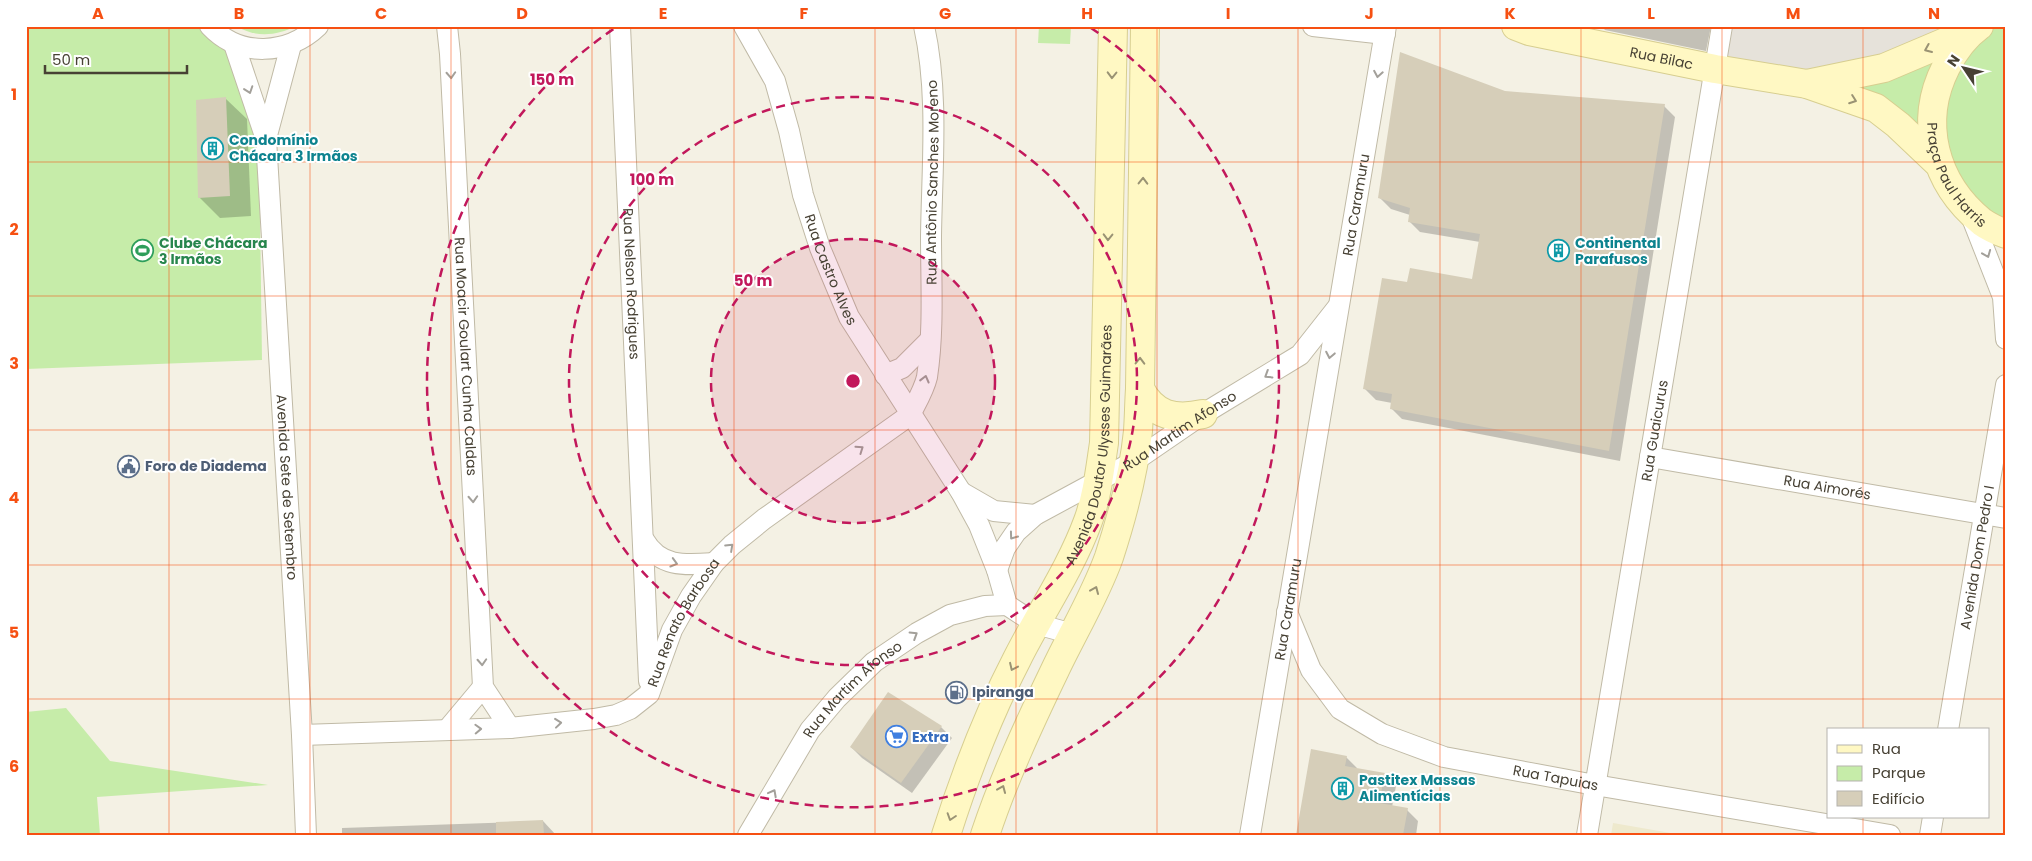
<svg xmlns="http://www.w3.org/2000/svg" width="2032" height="861" viewBox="0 0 2032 861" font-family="Poppins,sans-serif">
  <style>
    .industrial { fill: #e6e2da }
    .education { fill: #eee9cd }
    .green { fill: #c6eca9 }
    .shadow { fill: #0003 }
    .building { fill: #d6ceb9 }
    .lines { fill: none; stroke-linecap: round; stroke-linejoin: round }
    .street-casing { stroke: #c0baa6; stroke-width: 22 }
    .secondary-casing { stroke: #d7ce90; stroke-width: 30 }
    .street { stroke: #fff; stroke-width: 20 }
    .secondary { stroke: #fff8c3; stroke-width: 28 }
    .oneway { stroke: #9a9374 }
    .oneway2 { stroke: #a3a09a }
    .grid { fill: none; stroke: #f65012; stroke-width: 1; stroke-opacity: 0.55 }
    .ring { fill: none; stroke: #c2185b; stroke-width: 2.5; stroke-dasharray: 9 6 }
    .labels { text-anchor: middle; stroke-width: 4; stroke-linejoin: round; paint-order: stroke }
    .street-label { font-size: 14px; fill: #474134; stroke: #fff }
    .culture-label { font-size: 14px; font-weight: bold; fill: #0d838f; stroke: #fff; text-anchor: start }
    .leisure-label { font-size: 14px; font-weight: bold; fill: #27864d; stroke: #fff; text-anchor: start }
    .service-label { font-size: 14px; font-weight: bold; fill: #4e5e75; stroke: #fff; text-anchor: start }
    .shop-label { font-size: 14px; font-weight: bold; fill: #366cbe; stroke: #fff; text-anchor: start }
    .centre { fill: #c2185b; stroke: #fff; stroke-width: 2.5 }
    .ring-label { font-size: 15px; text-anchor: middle; font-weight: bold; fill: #c2185b; stroke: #fff; stroke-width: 4; stroke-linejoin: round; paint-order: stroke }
    .neatline { fill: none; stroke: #f65012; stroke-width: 2 }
    .grid-label { font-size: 16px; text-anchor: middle; font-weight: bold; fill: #f65012 }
  </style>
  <rect width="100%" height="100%" fill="#f4f1e4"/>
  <polygon class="industrial" points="1729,26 1954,26 1878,62 1802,79 1722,64"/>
  <polygon class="education" points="1613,823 1682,835 1611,835"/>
  <g class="green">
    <polygon points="26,26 200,26 228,50 259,142 262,360 26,369"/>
    <path d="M236 26H296C276 36 256 38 236 26Z"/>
    <polygon points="1039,26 1071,26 1070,44 1038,43"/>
    <polygon points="1994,26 2006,26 2006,226 1975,204 1941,138 1943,101 1956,64 1980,35"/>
    <path d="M1945 49 1922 131C1900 98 1868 96 1832 88Z"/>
    <polygon points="66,708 110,761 268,785 97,797 100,835 26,835 26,712"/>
  </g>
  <g class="shadow">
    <polygon points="1601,26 1711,26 1706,51 1605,30"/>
    <polygon points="1505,92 1664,106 1675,117 1620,461 1402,419 1391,408 1392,403 1376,400 1365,389 1473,280 1480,242 1420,232 1409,221 1410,215 1391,209 1379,197"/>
    <polygon points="226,99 247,119 251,216 220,218 199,197"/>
    <polygon points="941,727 952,738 912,793 862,758 851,747"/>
    <polygon points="1346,757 1357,768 1357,770 1384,775 1396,786 1392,807 1407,810 1418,821 1416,835 1297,835"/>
    <polygon points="543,821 556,835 342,835 342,828"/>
  </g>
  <g class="building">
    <polygon points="1400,52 1505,91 1665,104 1609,451 1390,409 1392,394 1363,389 1382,278 1407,282 1410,268 1472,279 1480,234 1408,222 1410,208 1378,198"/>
    <polygon points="226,97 230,196 198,198 196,100"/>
    <polygon points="888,692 942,726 901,783 850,747"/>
    <polygon points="1311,749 1347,756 1345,766 1385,773 1379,803 1408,808 1403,835 1296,835"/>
    <polygon points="543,820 544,835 496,835 496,822"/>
  </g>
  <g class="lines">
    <defs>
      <g id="street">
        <path d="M210 26C240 58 288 55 318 26"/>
        <path id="s1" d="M447 26 450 54 483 687 510 728"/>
        <path id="s2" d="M620 26 649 681"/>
        <path id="s3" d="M744 26 775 81 789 131 803 195 820 248 849 317 961 492 979 525 997 570 1007 605 1036 624 1073 634"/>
        <polyline points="1313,26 1385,34"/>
        <path id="s4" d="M234 44 266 139 302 735 306 835"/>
        <polyline points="266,139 291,45"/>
        <polyline points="1970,213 2003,297 2006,339"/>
        <polyline points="885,375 902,368 930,340"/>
        <path id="s5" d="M1650 457 2006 518"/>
        <polyline points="961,492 994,511 1035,515"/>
        <path d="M644 540C660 568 686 565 714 563"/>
        <path id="s6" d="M997 570 1005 548 1016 532 1035 515 1133 462 1203 414 1300 355 1337 308"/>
        <path id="s7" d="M1287 612 1311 670 1340 709 1382 734 1444 757 1595 785 1890 835"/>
        <polyline points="447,730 483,687"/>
        <path id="s8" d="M1948 730 2006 385"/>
        <path id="s9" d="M302 735 510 728 594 719 616 715 630 709 649 694 672 630 691 596 714 563 732 545 764 519 910 415C916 403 924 390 927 377 934 331 931 282 931 236 932 166 939 94 924 26"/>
        <path id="s10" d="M748 835 810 730 837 698 874 662 917 633 950 615 985 606 1007 605"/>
        <path id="s11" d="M1250 835 1386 26"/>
        <path id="s12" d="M1587 835 1722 26"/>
        <polyline points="1930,835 1933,817"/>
      </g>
      <g id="secondary">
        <path id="s13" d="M1516 26 1529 31 1715 69 1807 84 1876 108 1898 125 1937 162"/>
        <path id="s14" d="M1979 26C1964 37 1954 51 1946 67 1918 122 1934 183 1982 222 1989 227 1998 231 2006 234"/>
        <polyline points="1807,84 1884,68 1969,32"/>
        <path d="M1140 389C1154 416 1175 420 1203 414"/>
        <path id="s15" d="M946 835C965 775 988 715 1017 659 1040 613 1070 570 1088 521 1097 497 1100 469 1104 443L1113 26"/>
        <path d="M985 835C1004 778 1029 724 1055 670 1073 632 1095 596 1109 557 1122 517 1134 472 1138 431 1139 417 1139 403 1140 389L1145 26"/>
      </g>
    </defs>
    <use href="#street" class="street-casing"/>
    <use href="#secondary" class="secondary-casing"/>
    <use href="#street" class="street"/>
    <use href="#secondary" class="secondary"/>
  </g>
  <defs><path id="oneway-chevron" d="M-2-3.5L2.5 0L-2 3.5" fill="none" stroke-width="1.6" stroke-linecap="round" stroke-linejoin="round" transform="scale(1.25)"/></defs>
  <g class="oneway">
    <use href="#oneway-chevron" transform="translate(1928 49) rotate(157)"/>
    <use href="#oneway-chevron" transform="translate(1112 75) rotate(91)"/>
    <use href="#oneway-chevron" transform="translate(1853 100) rotate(20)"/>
    <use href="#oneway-chevron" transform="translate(1143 181) rotate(-89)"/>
    <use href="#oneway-chevron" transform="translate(1108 237) rotate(91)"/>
    <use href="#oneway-chevron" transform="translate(1140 361) rotate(-89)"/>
    <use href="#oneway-chevron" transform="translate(1095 590) rotate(-67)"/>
    <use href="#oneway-chevron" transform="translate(1013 667) rotate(115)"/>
    <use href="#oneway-chevron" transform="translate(1002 789) rotate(-67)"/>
    <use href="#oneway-chevron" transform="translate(951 817) rotate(108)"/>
  </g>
  <g class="oneway2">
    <use href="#oneway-chevron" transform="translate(1378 74) rotate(100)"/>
    <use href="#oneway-chevron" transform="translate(451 75) rotate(87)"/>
    <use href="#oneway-chevron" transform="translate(249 90) rotate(71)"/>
    <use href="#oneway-chevron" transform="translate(1987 254) rotate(68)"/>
    <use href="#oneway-chevron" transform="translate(1330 355) rotate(101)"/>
    <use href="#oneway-chevron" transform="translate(1268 375) rotate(148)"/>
    <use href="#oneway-chevron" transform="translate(925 379) rotate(-76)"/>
    <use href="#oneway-chevron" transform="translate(860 449) rotate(-35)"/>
    <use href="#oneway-chevron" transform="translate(473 499) rotate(87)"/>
    <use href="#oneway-chevron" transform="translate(1013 536) rotate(126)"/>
    <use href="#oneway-chevron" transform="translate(730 547) rotate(-43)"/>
    <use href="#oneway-chevron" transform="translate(674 563) rotate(16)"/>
    <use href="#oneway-chevron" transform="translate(914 635) rotate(-32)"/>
    <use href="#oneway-chevron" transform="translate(482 662) rotate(87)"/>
    <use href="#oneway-chevron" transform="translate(558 723) rotate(-6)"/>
    <use href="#oneway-chevron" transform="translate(478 729) rotate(-2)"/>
    <use href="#oneway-chevron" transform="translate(773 793) rotate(-62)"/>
  </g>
  <path class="grid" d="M169 26V835M310 26V835M451 26V835M592 26V835M734 26V835M875 26V835M1016 26V835M1157 26V835M1298 26V835M1440 26V835M1581 26V835M1722 26V835M1863 26V730M26 162H2006M26 296H2006M26 430H2006M26 565H2006M26 699H2006M1863 817V835"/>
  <circle cx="853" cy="381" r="142" fill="#c2185b" fill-opacity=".12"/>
  <g class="ring">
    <circle cx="853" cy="381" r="142"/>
    <circle cx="853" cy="381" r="284"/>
    <path d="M1091 28A426 426 0 1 1 615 28"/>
  </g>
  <defs>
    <symbol id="building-ring" viewBox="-11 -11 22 22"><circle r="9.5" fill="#fff" stroke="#0f9aa8" stroke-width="1.5"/><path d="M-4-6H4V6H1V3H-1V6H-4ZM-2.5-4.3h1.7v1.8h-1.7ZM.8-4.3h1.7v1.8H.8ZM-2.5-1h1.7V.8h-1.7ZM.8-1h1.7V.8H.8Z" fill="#0f9aa8"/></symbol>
    <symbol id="stadium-ring" viewBox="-11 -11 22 22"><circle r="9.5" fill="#fff" stroke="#2e9e5b" stroke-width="1.5"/><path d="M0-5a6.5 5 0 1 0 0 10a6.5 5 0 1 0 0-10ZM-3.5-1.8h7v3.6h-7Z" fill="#2e9e5b"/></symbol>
    <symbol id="civic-ring" viewBox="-11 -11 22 22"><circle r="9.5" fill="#fff" stroke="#5c6f8a" stroke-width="1.5"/><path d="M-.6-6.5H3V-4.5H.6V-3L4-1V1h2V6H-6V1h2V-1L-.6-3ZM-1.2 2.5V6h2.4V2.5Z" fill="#5c6f8a"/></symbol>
    <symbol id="fuel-ring" viewBox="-11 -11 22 22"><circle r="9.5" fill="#fff" stroke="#5c6f8a" stroke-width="1.5"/><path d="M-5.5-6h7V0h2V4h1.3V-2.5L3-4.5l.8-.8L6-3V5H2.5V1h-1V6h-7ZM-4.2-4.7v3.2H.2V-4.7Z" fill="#5c6f8a"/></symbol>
    <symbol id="supermarket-ring" viewBox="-11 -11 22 22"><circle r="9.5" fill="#fff" stroke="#3f7fe0" stroke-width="1.5"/><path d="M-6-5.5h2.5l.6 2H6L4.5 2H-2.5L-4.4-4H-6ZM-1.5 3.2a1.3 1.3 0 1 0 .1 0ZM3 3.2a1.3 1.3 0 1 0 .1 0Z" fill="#3f7fe0"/></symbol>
  </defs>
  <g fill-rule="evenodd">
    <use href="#building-ring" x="200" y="136" width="25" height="25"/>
    <use href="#stadium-ring" x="130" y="238" width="25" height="25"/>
    <use href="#building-ring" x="1546" y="238" width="25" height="25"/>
    <use href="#civic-ring" x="116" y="454" width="25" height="25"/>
    <use href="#fuel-ring" x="944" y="680" width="25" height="25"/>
    <use href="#supermarket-ring" x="884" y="724" width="25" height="25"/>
    <use href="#building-ring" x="1330" y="776" width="25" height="25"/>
  </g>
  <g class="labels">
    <g class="street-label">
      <text dy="5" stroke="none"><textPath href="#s13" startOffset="149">Rua Bilac</textPath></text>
      <text dy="5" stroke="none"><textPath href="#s14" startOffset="170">Praça Paul Harris</textPath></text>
      <text dy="5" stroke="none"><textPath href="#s9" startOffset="984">Rua Antônio Sanches Moreno</textPath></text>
      <text dy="5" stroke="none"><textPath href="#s11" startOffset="639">Rua Caramuru</textPath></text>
      <text dy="5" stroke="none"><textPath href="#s3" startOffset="260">Rua Castro Alves</textPath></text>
      <text dy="5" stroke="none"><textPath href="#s2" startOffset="258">Rua Nelson Rodrigues</textPath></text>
      <text dy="5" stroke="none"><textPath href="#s1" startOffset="331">Rua Moacir Goulart Cunha Caldas</textPath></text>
      <text dy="5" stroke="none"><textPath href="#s12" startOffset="410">Rua Guaicurus</textPath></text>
      <text dy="5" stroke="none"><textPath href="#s6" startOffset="236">Rua Martim Afonso</textPath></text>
      <text dy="5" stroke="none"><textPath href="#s15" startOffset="421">Avenida Doutor Ulysses Guimarães</textPath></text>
      <text dy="5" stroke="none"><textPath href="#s4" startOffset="449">Avenida Sete de Setembro</textPath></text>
      <text dy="5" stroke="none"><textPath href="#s5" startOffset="180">Rua Aimorés</textPath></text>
      <text dy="5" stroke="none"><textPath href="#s8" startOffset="175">Avenida Dom Pedro I</textPath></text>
      <text dy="5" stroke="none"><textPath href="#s11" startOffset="229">Rua Caramuru</textPath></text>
      <text dy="5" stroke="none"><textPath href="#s9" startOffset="434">Rua Renato Barbosa</textPath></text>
      <text dy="5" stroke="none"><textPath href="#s10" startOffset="181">Rua Martim Afonso</textPath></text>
      <text dy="5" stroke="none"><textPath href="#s7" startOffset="340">Rua Tapuias</textPath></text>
    </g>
    <g class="culture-label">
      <text x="229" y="145">Condomínio<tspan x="229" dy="16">Chácara 3 Irmãos</tspan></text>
      <text x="1575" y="248">Continental<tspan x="1575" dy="16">Parafusos</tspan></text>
      <text x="1359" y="785">Pastitex Massas<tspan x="1359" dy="16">Alimentícias</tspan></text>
    </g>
    <g class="leisure-label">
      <text x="159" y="248">Clube Chácara<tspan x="159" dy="16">3 Irmãos</tspan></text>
    </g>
    <g class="service-label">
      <text x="145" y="471">Foro de Diadema</text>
      <text x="972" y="697">Ipiranga</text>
    </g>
    <g class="shop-label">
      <text x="912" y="742">Extra</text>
    </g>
  </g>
  <circle cx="853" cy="381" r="8" class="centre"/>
  <g class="ring-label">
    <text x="552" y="85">150 m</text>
    <text x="652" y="185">100 m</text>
    <text x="753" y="286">50 m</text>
  </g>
  <rect width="2032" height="861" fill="none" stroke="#ffffff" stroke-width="55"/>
  <rect x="1827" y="728" width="162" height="90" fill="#ffffff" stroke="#b5b3ae"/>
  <rect x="1837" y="745" width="25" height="8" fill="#fff8c3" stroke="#b5b3ae"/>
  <text x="1872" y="754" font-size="15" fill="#474134">Rua</text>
  <rect x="1837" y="766" width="25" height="15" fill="#c6eca9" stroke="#b5b3ae"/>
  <text x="1872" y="778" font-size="15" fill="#474134">Parque</text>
  <rect x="1837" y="791" width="25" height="15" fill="#d6ceb9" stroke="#b5b3ae"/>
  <text x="1872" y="804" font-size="15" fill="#474134">Edifício</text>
  <g transform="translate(1964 68) rotate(305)" stroke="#ffffff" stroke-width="4" paint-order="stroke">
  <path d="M0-4L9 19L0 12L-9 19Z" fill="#474134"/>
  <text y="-8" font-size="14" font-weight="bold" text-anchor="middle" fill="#474134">N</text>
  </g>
  <path d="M45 65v8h142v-8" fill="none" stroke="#474134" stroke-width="2.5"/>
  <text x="52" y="65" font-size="15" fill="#474134" stroke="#ffffff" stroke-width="4" paint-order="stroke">50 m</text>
  <rect x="28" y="28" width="1976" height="806" class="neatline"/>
  <g class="grid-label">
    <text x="98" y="19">A</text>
    <text x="239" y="19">B</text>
    <text x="381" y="19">C</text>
    <text x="522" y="19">D</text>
    <text x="663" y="19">E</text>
    <text x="804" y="19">F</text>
    <text x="945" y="19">G</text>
    <text x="1087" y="19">H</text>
    <text x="1228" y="19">I</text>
    <text x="1369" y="19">J</text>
    <text x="1510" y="19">K</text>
    <text x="1651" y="19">L</text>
    <text x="1793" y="19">M</text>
    <text x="1934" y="19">N</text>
    <text x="14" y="100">1</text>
    <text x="14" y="235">2</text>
    <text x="14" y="369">3</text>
    <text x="14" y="503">4</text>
    <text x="14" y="638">5</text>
    <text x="14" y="772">6</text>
  </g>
</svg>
